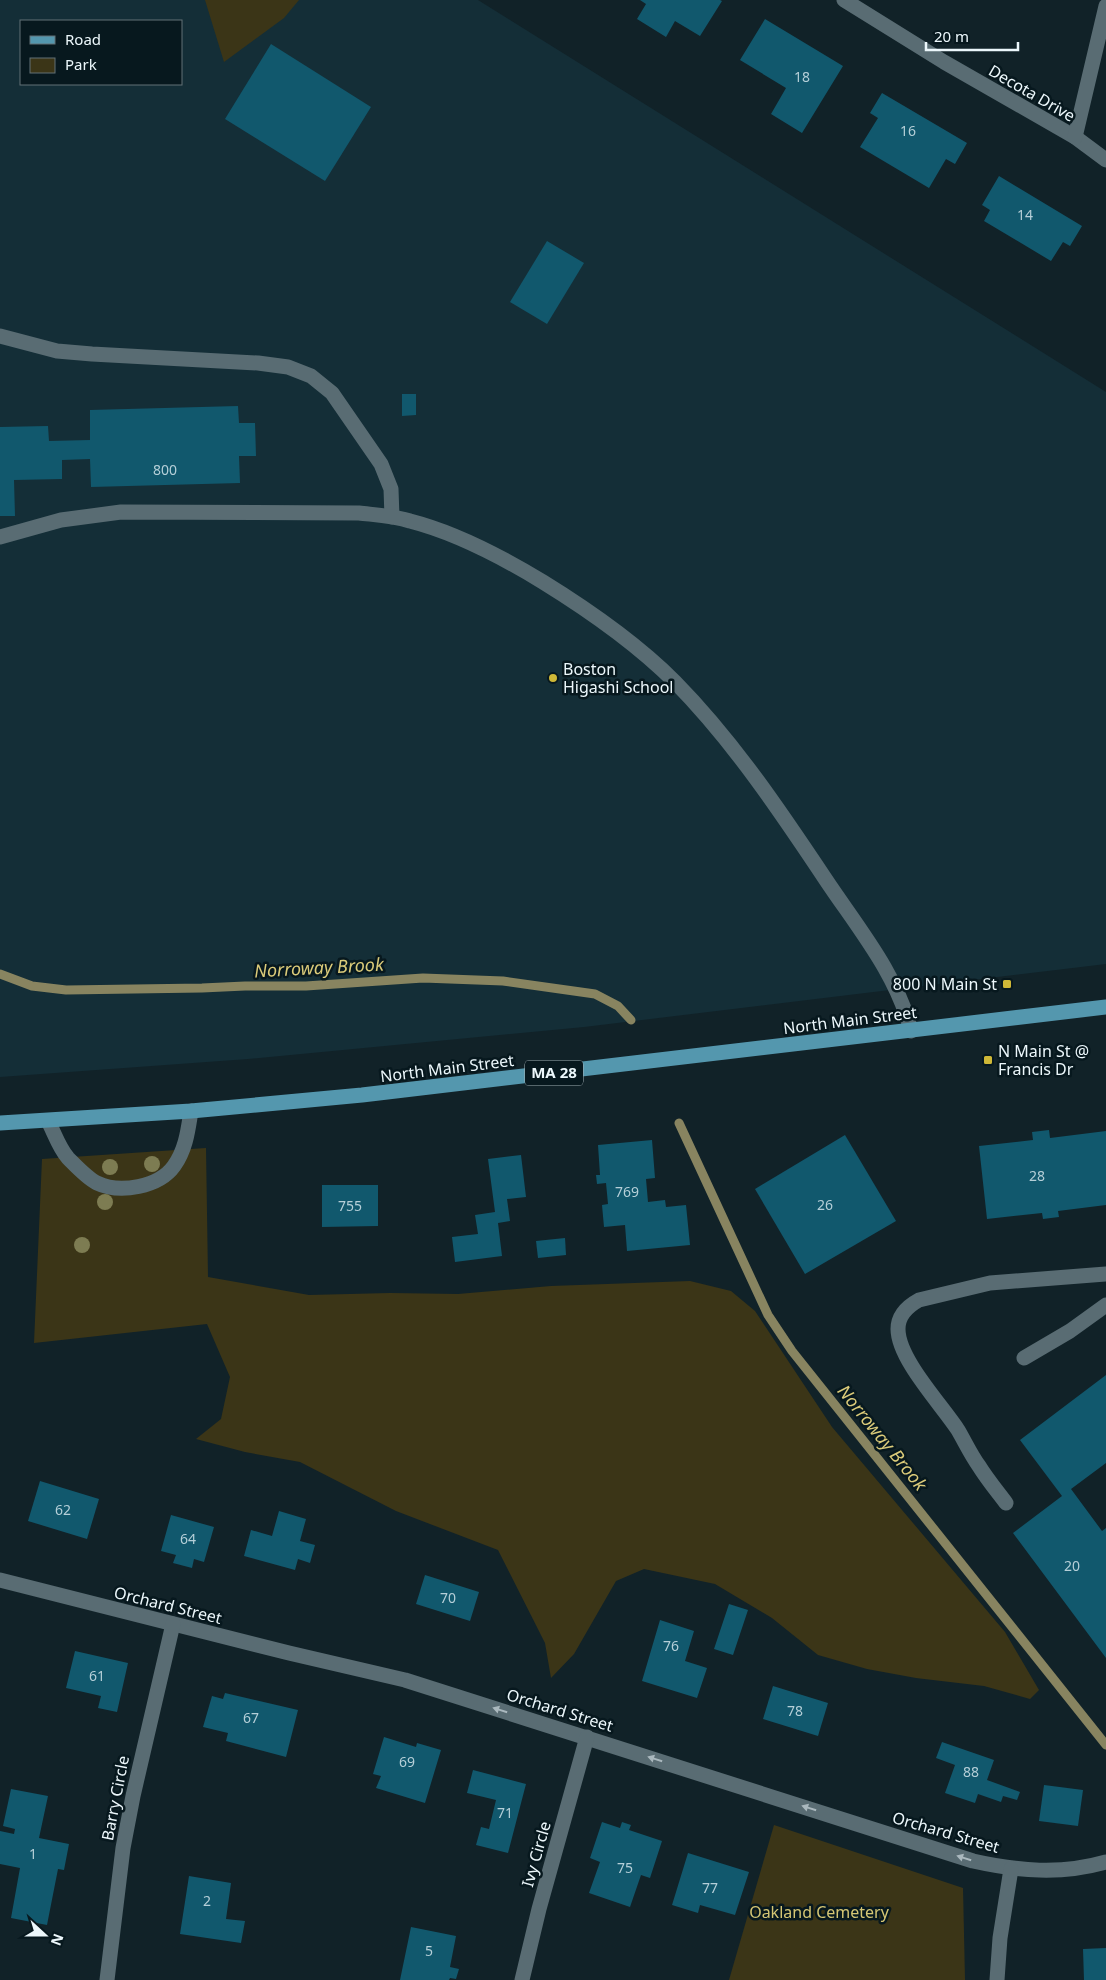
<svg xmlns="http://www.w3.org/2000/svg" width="1106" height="1980" viewBox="0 0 1106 1980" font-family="'Noto Sans',sans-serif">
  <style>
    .built { fill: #142e37; fill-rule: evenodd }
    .green { fill: #3b3517 }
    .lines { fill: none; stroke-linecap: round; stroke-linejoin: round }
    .stream { stroke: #888460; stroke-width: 9 }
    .building { fill: #11586d }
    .lane { stroke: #596c73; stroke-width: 15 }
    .street { stroke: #596c73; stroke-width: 15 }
    .primary { stroke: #5497ae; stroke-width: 15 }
    .tree { fill: #7d7c52 }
    .oneway { fill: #aab8be }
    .poi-dot { fill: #cfb837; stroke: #07181e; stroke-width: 2 }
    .labels { text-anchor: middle; stroke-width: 5; stroke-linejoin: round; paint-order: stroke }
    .number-label { font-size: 14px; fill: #b5cfd8 }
    .shield { fill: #07181e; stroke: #a7b4b9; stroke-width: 1 }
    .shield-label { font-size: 15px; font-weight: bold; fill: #ecf7fb }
    .street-label { font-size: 16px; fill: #ecf7fb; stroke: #07181e }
    .poi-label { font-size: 16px; fill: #ecf7fb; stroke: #07181e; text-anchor: start }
    .park-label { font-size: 16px; fill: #d5c674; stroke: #07181e }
    .water-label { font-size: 18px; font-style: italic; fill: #dbcb7a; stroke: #07181e }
  </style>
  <rect width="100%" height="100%" fill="#112228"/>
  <path class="built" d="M0 0H478L1106 392V964L584 1027 248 1059 0 1077ZM21 21H181V84H21Z"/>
  <g class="green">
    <polygon points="205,0 299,0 284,18 224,62"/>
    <polygon points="206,1148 208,1277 309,1295 390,1293 458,1294 551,1286 690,1281 731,1291 755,1311 832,1427 1005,1632 1039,1690 1030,1699 984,1686 916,1678 867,1669 818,1655 772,1618 715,1584 644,1569 616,1581 574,1654 551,1678 545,1643 498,1550 396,1511 300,1462 245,1452 196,1439 221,1419 230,1377 207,1324 34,1343 42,1159"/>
    <polygon points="774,1825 963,1888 965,1980 729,1980"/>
  </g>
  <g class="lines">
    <g class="stream">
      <polyline points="0,974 32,986 66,990 202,988 245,986 306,986 423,978 503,981 595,994 618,1006 631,1020"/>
      <polyline points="679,1123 768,1315 792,1351 1106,1745"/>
    </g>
  </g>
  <g class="building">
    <polygon points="640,0 720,0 722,1 700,36 675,21 666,37 637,19 646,4"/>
    <polygon points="765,19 843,66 802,133 771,114 786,88 740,60"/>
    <polygon points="271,44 371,107 325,181 225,119"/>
    <polygon points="882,93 967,143 955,164 946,159 929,188 860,147 878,118 870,113"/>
    <polygon points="999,176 1082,226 1070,246 1063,242 1051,261 984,221 990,210 982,205"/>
    <polygon points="547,241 584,263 547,324 510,302"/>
    <polygon points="402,394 416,394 416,415 402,416"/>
    <polygon points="238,406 239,423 255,423 256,456 239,456 240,483 91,487 90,459 62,460 62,479 14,480 15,516 0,516 0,427 48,426 49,441 90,440 90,410"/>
    <polygon points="1049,1130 1050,1138 1106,1131 1106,1205 1058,1211 1059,1217 1043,1219 1042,1213 987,1219 979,1146 1033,1140 1032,1132"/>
    <polygon points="845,1135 896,1221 805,1274 755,1189"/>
    <polygon points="652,1140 655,1178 646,1179 648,1202 665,1200 666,1207 686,1205 690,1245 627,1251 625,1225 604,1227 602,1205 608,1204 606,1183 597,1184 596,1175 600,1175 598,1145"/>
    <polygon points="521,1155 526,1197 507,1199 510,1221 498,1223 502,1256 455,1262 452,1237 478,1234 475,1215 495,1212 488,1159"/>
    <polygon points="322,1185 378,1185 378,1226 322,1227"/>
    <polygon points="565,1238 566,1255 538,1258 536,1241"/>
    <polygon points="1106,1375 1106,1463 1071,1489 1102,1531 1106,1528 1106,1658 1013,1533 1062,1496 1020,1440"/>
    <polygon points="40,1481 99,1499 87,1539 28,1521"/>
    <polygon points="279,1511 306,1519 300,1541 315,1545 310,1563 298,1559 295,1570 244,1556 251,1530 272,1536"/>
    <polygon points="171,1515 214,1527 204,1562 194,1559 192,1568 173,1563 176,1555 161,1551"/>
    <polygon points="425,1575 479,1592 470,1621 416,1604"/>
    <polygon points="729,1604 748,1610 733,1655 714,1649"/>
    <polygon points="660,1620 694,1631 685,1661 707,1668 697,1698 642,1681"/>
    <polygon points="75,1651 128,1663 117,1712 98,1708 101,1696 66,1688"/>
    <polygon points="773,1686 828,1703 818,1736 763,1719"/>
    <polygon points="225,1693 298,1710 286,1757 226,1741 228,1733 203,1727 212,1696 223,1699"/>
    <polygon points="384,1737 416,1747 417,1743 441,1750 425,1803 376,1788 381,1776 373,1774"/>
    <polygon points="942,1742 994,1760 987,1780 1020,1792 1017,1800 1003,1796 1001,1802 978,1794 975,1803 945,1793 955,1765 936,1758"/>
    <polygon points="473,1770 526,1784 508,1853 476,1845 481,1827 489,1829 496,1800 467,1793"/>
    <polygon points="1044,1785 1083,1790 1078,1826 1039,1821"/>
    <polygon points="11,1789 48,1796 39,1838 69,1844 64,1870 58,1869 47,1925 11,1918 20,1868 0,1864 0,1831 14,1834 15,1829 3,1826"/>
    <polygon points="602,1822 620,1828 622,1822 631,1825 629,1830 662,1841 650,1878 641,1875 630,1907 589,1893 600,1862 590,1858"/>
    <polygon points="688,1853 749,1872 735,1915 700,1905 698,1913 672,1905"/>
    <polygon points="189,1876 231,1883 226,1919 245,1921 241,1943 180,1934"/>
    <polygon points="411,1927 456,1936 450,1967 459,1969 456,1979 450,1978 449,1980 400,1980"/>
    <polygon points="1106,1948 1106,1980 1084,1980 1083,1949"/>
  </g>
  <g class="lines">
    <g class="lane">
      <polyline points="0,336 57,351 92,354 258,363 288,367 311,376 332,393 381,464 391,489 392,517"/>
      <path d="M0 537 61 520 121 512 359 513C376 515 394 516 410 521 457 533 502 557 543 582 590 611 636 643 675 682 733 741 780 811 826 880 858 928 897 974 911 1031"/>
      <path d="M48 1121C54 1132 59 1148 68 1158 76 1166 87 1178 97 1183 120 1194 159 1187 174 1166 186 1149 188 1130 191 1111"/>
      <polyline points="1024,1358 1070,1331 1106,1305"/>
      <path d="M1006 1503C997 1491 987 1479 979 1466 971 1455 965 1442 958 1430 941 1404 898 1359 898 1329 898 1315 908 1306 919 1300L990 1283 1106 1274"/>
    </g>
    <g class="street">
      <polyline points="844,0 944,62 1075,137 1106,160"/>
      <polyline points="1075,137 1106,6"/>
      <path d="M0 1580 289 1653 405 1680 973 1861C1018 1871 1061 1875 1106 1862"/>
      <polyline points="107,1980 123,1848 133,1796 173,1624"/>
      <polyline points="522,1980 539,1909 587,1737"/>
      <polyline points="997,1980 1000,1938 1011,1869"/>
    </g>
    <polyline class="primary" points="0,1123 191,1111 362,1095 1106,1007"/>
  </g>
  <g class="tree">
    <circle cx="152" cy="1164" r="8"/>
    <circle cx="110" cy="1167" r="8"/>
    <circle cx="105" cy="1202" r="8"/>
    <circle cx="82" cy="1245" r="8"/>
  </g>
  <defs><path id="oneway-solid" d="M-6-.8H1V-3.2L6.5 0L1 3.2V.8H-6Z" transform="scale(1.25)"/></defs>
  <g class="oneway">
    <use href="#oneway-solid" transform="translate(500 1710) rotate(-163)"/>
    <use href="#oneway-solid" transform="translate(655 1759) rotate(-163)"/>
    <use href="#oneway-solid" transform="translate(809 1808) rotate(-162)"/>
    <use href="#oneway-solid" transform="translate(964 1858) rotate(-163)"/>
  </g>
  <g class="poi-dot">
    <circle cx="553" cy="678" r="5"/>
    <rect x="1002" y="979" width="10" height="10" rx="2.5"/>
    <rect x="983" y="1055" width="10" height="10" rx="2.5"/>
  </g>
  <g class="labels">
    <g class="number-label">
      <text x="802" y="82">18</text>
      <text x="908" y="136">16</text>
      <text x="1025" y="220">14</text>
      <text x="165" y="475">800</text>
      <text x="1037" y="1181">28</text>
      <text x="627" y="1197">769</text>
      <text x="825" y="1210">26</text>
      <text x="350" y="1211">755</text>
      <text x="63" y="1515">62</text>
      <text x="188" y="1544">64</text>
      <text x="1072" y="1571">20</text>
      <text x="448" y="1603">70</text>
      <text x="671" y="1651">76</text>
      <text x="97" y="1681">61</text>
      <text x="795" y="1716">78</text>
      <text x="251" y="1723">67</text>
      <text x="407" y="1767">69</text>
      <text x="971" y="1777">88</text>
      <text x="505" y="1818">71</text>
      <text x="33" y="1859">1</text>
      <text x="625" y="1873">75</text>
      <text x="710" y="1893">77</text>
      <text x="207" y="1906">2</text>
      <text x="429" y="1956">5</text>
    </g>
    <rect class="shield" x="525" y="1060.5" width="58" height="25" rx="4"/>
    <g class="shield-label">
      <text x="554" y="1078">MA 28</text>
    </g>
    <g class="street-label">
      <text transform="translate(1032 93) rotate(30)" y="6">Decota Drive</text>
      <text transform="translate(850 1020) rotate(-7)" y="6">North Main Street</text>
      <text transform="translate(447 1068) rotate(-7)" y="6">North Main Street</text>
      <text transform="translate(168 1605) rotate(14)" y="6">Orchard Street</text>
      <text transform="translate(560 1710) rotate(17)" y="6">Orchard Street</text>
      <text transform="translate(115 1798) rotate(-79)" y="6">Barry Circle</text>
      <text transform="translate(946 1832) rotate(16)" y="6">Orchard Street</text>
      <text transform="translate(536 1854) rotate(-74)" y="6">Ivy Circle</text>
    </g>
    <g class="poi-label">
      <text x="563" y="675">Boston<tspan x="563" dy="18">Higashi School</tspan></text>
      <text x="997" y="990" text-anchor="end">800 N Main St</text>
      <text x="998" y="1057">N Main St @<tspan x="998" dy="18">Francis Dr</tspan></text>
    </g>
    <g class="park-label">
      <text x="819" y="1918">Oakland Cemetery</text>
    </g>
    <g class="water-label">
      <text transform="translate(319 968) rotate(-3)" y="6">Norroway Brook</text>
      <text transform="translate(882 1438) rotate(51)" y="6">Norroway Brook</text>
    </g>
  </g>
  <rect x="20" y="20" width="162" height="65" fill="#07181e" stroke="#637176"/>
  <rect x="30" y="36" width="25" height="8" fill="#5497ae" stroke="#637176"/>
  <text x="65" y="45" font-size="15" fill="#ecf7fb">Road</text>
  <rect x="30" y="58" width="25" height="15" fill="#3b3517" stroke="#637176"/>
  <text x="65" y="70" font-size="15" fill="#ecf7fb">Park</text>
  <g transform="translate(45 1935) rotate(111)" stroke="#07181e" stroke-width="4" paint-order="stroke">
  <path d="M0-4L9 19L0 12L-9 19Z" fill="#ecf7fb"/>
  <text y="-8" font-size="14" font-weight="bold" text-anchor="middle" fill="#ecf7fb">N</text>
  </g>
  <path d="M926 42v8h92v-8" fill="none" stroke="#ecf7fb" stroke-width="2.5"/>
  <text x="934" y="42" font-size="15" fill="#ecf7fb" stroke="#07181e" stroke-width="4" paint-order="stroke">20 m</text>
</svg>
